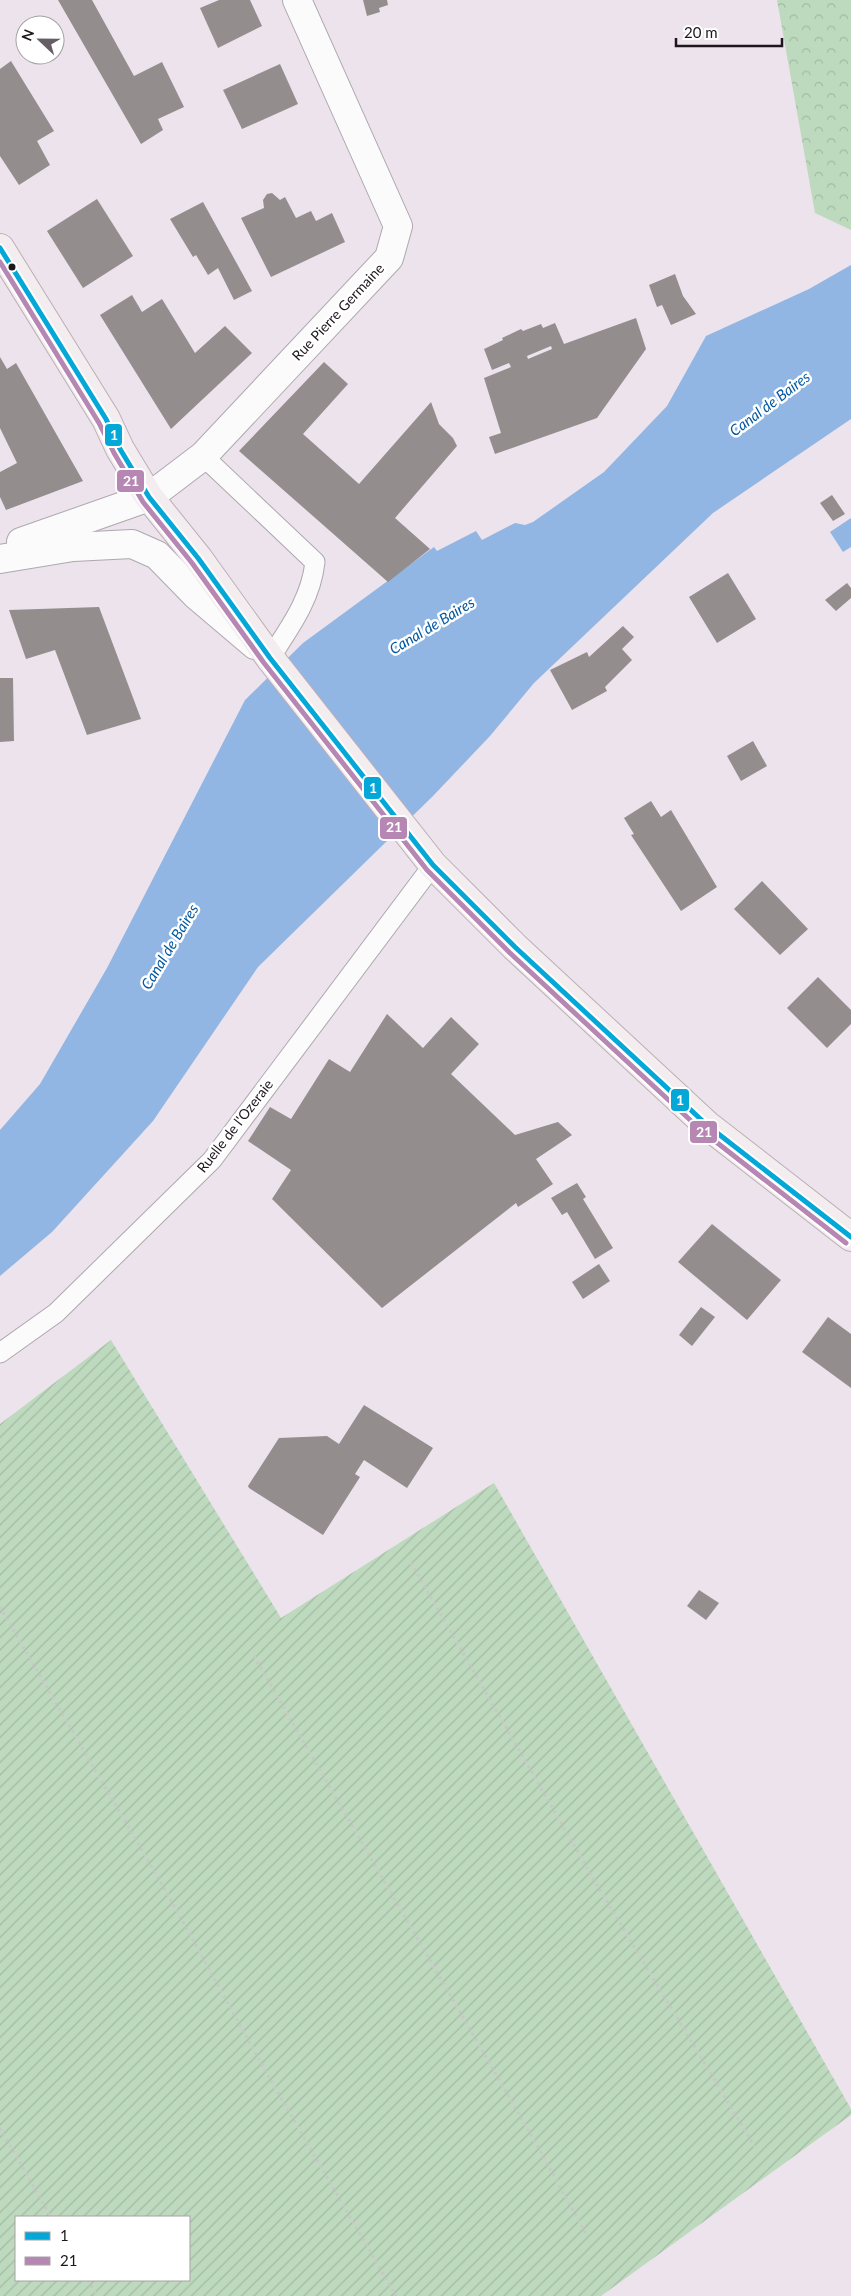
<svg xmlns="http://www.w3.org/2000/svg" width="851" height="2296" viewBox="0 0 851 2296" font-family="Lato,sans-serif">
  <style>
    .forest { fill: url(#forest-crowns) }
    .garden { fill: url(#garden-furrows); fill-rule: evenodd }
    .water { fill: #92b6e3 }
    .building { fill: #948d8e; fill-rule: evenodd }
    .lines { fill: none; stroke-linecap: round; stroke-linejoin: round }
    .service-casing { stroke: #aea8ae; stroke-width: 21 }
    .minor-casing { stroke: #aea8ae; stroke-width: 30 }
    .secondary-casing { stroke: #aea8ae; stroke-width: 30 }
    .primary-casing { stroke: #bcaeb5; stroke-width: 30 }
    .path { stroke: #c8c6c8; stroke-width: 3; stroke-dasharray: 2.5 4; stroke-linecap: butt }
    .service { stroke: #fcfbfc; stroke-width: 19 }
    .minor { stroke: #fcfbfc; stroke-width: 28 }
    .secondary { stroke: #fcfbfc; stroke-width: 28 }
    .primary { stroke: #f4edf0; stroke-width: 28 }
    .bus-1-casing { stroke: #fff; stroke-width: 9 }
    .bus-2-casing { stroke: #fff; stroke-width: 9 }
    .bus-1 { stroke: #03a8d8; stroke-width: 5 }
    .bus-2 { stroke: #b687b2; stroke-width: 5 }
    .bus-dot { fill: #1d171c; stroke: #fff; stroke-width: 2 }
    .labels { text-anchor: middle; stroke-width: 5; stroke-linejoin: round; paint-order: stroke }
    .street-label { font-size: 14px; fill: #1d171c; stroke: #fff }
    .water-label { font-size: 15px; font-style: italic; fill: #0358a1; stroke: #fff }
    .line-badge { stroke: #fff; stroke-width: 2 }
    .badge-label { font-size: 14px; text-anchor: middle; font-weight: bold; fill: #fff }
  </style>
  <defs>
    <pattern id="forest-crowns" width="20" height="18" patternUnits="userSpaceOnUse" patternTransform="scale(1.25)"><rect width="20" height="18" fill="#bedabe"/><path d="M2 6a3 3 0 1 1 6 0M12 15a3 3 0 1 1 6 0" fill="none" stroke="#a3baa3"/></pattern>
    <pattern id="garden-furrows" width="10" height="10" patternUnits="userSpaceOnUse" patternTransform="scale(1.25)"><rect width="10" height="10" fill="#bedabe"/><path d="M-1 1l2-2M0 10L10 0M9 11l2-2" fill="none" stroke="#a3baa3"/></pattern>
  </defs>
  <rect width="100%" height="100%" fill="#ece3ec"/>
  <polygon class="forest" points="777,0 851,0 851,230 815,213"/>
  <path class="garden" d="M111 1340 281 1618 494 1483 851 2109V2115L601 2296H0V1424ZM16 2217H189V2280H16Z"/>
  <g class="water">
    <polygon points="851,265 851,419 713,513 534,683 490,736 433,796 258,967 153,1121 52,1232 0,1276 0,1130 40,1084 107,968 245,700 303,643 434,547 437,551 476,531 482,540 515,523 525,525 533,522 604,472 667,406 706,336 809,289"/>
    <polygon points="851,518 851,547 843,552 830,532"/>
  </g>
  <g class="building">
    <polygon points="58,0 92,0 134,76 162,62 184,107 158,119 163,130 141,144"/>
    <polygon points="219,0 250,0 262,26 218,48 200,8"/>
    <polygon points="363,0 387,0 388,5 379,8 380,12 367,16"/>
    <polygon points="11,61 54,131 37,141 50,165 19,185 0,156 0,69"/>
    <polygon points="280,64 298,104 242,129 223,90"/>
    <polygon points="272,193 280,200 285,197 296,218 311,211 316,221 332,213 345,242 271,277 241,218 264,208 263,200 267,194"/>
    <polygon points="97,199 133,256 83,288 47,231"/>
    <polygon points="203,202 252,291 234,300 218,268 208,275 196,255 193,257 170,219"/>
    <polygon points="675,274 683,296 696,314 671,325 662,305 657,307 649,285"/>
    <polygon points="132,295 142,312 162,299 195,353 225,326 252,353 171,429 100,315"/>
    <path d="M636 318 646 349 597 418 495 454 489 437 501 433 484 378 511 367 509 363 492 370 484 349 503 340 502 338 521 329 523 331 541 324 543 328 555 323 564 344ZM551 346 552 349 528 359 527 356Z"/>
    <polygon points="0,357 7,369 16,363 83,481 6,510 0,497 0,472 17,463 0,428"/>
    <polygon points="324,362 348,384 303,434 359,484 431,402 439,424 453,438 457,446 395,518 430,549 388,582 239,451"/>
    <polygon points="832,495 845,514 833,521 820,503"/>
    <polygon points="728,573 756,619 717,643 689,597"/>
    <polygon points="847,583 851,588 851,598 836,611 825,600"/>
    <polygon points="99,607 141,719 87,735 55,650 26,659 9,610"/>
    <polygon points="623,626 634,637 622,649 632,660 605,687 607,691 572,710 550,670 587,652 589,657"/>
    <polygon points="0,678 13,678 14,741 0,742"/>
    <polygon points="753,741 767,766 741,781 727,756"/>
    <polygon points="651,801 661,817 671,810 717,887 681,911 631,835 634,834 624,818"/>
    <polygon points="762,881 808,929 780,955 734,909"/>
    <polygon points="818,977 851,1010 851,1024 827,1048 787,1008"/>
    <polygon points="387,1014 423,1048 451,1017 479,1044 451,1074 515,1135 558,1122 572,1135 536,1159 553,1184 518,1207 516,1203 382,1308 272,1199 291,1170 248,1141 270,1107 291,1119 329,1059 350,1072"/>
    <polygon points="577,1183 586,1197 583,1199 613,1248 595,1259 567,1212 562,1215 551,1198"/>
    <polygon points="712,1224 781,1280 747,1320 678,1262"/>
    <polygon points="599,1264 610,1281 583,1299 572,1282"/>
    <polygon points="701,1307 715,1317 692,1346 679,1335"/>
    <polygon points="828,1317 851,1334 851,1388 802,1352"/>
    <polygon points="364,1405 433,1448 407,1488 364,1460 355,1474 360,1477 323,1535 249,1488 248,1486 279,1438 327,1436 339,1444"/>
    <polygon points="699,1590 719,1603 706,1620 687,1606"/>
  </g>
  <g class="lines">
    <defs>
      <g id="service">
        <path d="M203 456 315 562C311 599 290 627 270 658"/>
        <polyline points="0,1353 56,1313 212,1160 433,865"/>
      </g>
      <polyline id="minor" points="149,497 203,456 389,258 398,226 297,0"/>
      <g id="secondary">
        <polyline points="21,542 149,497"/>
        <polyline points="0,559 73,547 132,544 157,555 196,595 255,645"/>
      </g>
      <polyline id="primary" points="0,248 106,419 120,449 149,497 198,558 270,658 433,865 515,947 707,1125 851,1237"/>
    </defs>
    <use href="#service" class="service-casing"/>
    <use href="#minor" class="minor-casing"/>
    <use href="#secondary" class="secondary-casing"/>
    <use href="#primary" class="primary-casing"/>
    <g class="path">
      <polyline points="411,1563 597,1885 755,2147"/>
      <polyline points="0,1607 164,1888 267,2074 396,2296"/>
      <polyline points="254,1656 538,2147 586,2234"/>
      <polyline points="0,2128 51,2217"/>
      <polyline points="88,2280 97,2296"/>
    </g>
    <use href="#service" class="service"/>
    <use href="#minor" class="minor"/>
    <use href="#secondary" class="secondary"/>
    <use href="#primary" class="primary"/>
    <defs>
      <polyline id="bus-1" points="0,248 106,419 120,449 149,497 198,558 270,658 433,865 515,947 707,1125 851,1237"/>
      <polyline id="bus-2" points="0,262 99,423 114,453 143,502 192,563 264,663 427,870 510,953 702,1131 846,1243"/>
    </defs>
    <use href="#bus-1" class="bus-1-casing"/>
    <use href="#bus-2" class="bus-2-casing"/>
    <use href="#bus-1" class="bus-1"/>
    <use href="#bus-2" class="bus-2"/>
  </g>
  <circle class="bus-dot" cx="12" cy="267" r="4.5"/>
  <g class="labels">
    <g class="street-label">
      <text transform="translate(338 312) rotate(-47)" y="5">Rue Pierre Germaine</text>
      <text transform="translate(235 1126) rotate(-52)" y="5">Ruelle de l'Ozeraie</text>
    </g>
    <g class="water-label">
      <text transform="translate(770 404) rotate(-37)" y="5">Canal de Baires</text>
      <text transform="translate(432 626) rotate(-31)" y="5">Canal de Baires</text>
      <text transform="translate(170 947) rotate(-59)" y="5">Canal de Baires</text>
    </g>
  </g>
  <g class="line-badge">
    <rect x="104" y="423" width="19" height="24" rx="5" fill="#03a8d8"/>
    <rect x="116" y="469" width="29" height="24" rx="5" fill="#b687b2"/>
    <rect x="363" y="776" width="19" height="24" rx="5" fill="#03a8d8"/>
    <rect x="379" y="816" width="29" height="24" rx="5" fill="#b687b2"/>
    <rect x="670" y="1088" width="20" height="24" rx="5" fill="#03a8d8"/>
    <rect x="689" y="1120" width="29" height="24" rx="5" fill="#b687b2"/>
  </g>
  <g class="badge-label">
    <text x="114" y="440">1</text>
    <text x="131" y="486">21</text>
    <text x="373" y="793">1</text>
    <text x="394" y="832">21</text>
    <text x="680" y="1105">1</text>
    <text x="704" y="1137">21</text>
  </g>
  <rect x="15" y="2216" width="175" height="65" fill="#ffffff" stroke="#a5a2a4"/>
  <rect x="25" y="2232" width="25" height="8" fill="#03a8d8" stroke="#a5a2a4"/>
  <text x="60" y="2241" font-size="15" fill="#1d171c">1</text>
  <rect x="25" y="2257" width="25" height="8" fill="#b687b2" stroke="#a5a2a4"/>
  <text x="60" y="2266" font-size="15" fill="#1d171c">21</text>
  <g transform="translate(40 40) rotate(292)"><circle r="24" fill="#ffffff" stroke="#a5a2a4"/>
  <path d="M0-4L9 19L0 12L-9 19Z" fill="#655e65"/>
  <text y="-8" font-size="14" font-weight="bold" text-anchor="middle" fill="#1d171c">N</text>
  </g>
  <path d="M676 38v8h106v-8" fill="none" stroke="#1d171c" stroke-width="2.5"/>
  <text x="684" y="38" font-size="15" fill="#1d171c" stroke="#ffffff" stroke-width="4" paint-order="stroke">20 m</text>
</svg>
